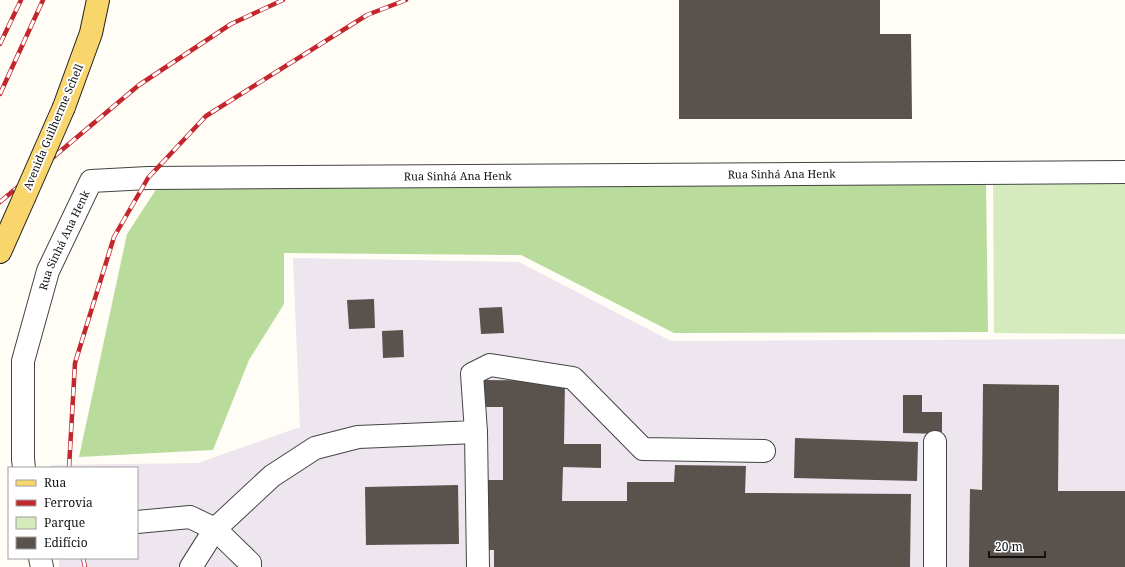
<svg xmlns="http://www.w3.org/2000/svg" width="1125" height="567" viewBox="0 0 1125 567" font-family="'Noto Serif',serif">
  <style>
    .industrial { fill: #eee6ef }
    .green { fill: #d5ebbd }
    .forest { fill: #b9dc9c }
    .building { fill: #5a524d }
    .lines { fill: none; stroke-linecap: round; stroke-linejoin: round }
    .minor-casing { stroke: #444; stroke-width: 24 }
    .major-casing { stroke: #222; stroke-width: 24 }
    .minor { stroke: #fff; stroke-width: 22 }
    .major { stroke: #f9d66b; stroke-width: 22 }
    .rail-casing { stroke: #c4262e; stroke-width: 4.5 }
    .rail { stroke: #fff; stroke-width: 3; stroke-dasharray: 9; stroke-linecap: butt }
    .major-bridge-casing { stroke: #222; stroke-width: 24; stroke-linecap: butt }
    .major-bridge { stroke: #f9d66b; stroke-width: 22 }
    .labels { text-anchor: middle; stroke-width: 4; stroke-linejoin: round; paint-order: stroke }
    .street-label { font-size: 11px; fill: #111; stroke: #fff }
  </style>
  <rect width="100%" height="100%" fill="#fffdf5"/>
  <polygon class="industrial" points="293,258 519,262 671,341 1125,339 1125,567 59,567 59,558 137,558 137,468 51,468 51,465 198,463 300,427"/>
  <polygon class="green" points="993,178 1125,178 1125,334 994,333"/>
  <polygon class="forest" points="986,181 988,332 674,333 521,255 284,253 284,304 249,360 213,450 79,457 127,234 157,188"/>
  <g class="building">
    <polygon points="679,0 880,0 880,34 911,34 912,119 679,119"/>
    <polygon points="374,299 375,328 349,329 347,300"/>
    <polygon points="502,307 504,333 481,334 479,308"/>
    <polygon points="403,330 404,357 383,358 382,331"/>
    <polygon points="478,380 565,381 564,444 601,444 601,468 563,467 562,501 627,501 627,482 674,482 675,465 746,466 745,493 911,494 910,567 494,567 494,550 480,550 481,480 503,480 503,407 478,407"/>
    <polygon points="983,384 1059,385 1058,491 1125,491 1125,567 969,567 970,489 982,490"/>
    <polygon points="903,395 922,395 922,412 942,412 942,434 903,433"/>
    <polygon points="795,438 918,442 917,481 794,478"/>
    <polygon points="458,485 459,544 366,545 365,487"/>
  </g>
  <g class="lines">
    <defs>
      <g id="minor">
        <polyline points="476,432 478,567"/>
        <path id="s1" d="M24 468 23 459V361L48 271 91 181 148 178 1125 172"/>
        <polyline points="137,522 190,517 215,529 250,563 250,567"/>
        <polyline points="40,558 42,567"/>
        <polyline points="191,567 215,529 272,476 315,448 358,437 476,432 472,374 490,365 573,378 643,449 764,451"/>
        <polyline points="935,567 935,442"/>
      </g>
      <g id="major">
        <polyline points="64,107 91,33 98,0"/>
        <polyline points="0,252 24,198"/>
      </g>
    </defs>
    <use href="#minor" class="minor-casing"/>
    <use href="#major" class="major-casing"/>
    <use href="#minor" class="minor"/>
    <use href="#major" class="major"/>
    <defs>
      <g id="rail">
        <polyline points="0,44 21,0"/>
        <polyline points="0,94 43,0"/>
        <polyline points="0,202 139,85 231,24 283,0"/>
        <polyline points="69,468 75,363 114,237 148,178 206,116 367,15 406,0"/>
        <polyline points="83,558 85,567"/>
      </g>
    </defs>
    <use href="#rail" class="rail-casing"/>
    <use href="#rail" class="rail"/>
    <defs>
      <polyline id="major-bridge" points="24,198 64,107"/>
    </defs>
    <use href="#major-bridge" class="major-bridge-casing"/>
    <use href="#major-bridge" class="major-bridge"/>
  </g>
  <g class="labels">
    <g class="street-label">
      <text transform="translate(53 127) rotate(-67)" y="4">Avenida Guilherme Schell</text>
      <text dy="4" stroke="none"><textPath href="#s1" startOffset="991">Rua Sinhá Ana Henk</textPath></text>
      <text dy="4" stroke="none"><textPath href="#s1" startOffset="667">Rua Sinhá Ana Henk</textPath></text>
      <text dy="4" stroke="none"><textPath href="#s1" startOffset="235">Rua Sinhá Ana Henk</textPath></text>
    </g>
  </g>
  <rect x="8" y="467" width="130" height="92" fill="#ffffff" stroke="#a0a0a0"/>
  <rect x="16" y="480" width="20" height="6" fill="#f9d66b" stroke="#a0a0a0"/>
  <text x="44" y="487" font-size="12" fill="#111111">Rua</text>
  <rect x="16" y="500" width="20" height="6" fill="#c4262e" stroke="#a0a0a0"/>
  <text x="44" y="507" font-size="12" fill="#111111">Ferrovia</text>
  <rect x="16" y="517" width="20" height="12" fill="#d5ebbd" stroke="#a0a0a0"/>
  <text x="44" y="527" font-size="12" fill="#111111">Parque</text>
  <rect x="16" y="537" width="20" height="12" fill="#5a524d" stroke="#a0a0a0"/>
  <text x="44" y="547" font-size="12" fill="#111111">Edifício</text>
  <path d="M989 551v6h56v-6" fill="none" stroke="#111111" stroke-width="2"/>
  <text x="995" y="551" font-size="12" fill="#111111" stroke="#ffffff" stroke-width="3" paint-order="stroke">20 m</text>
</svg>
